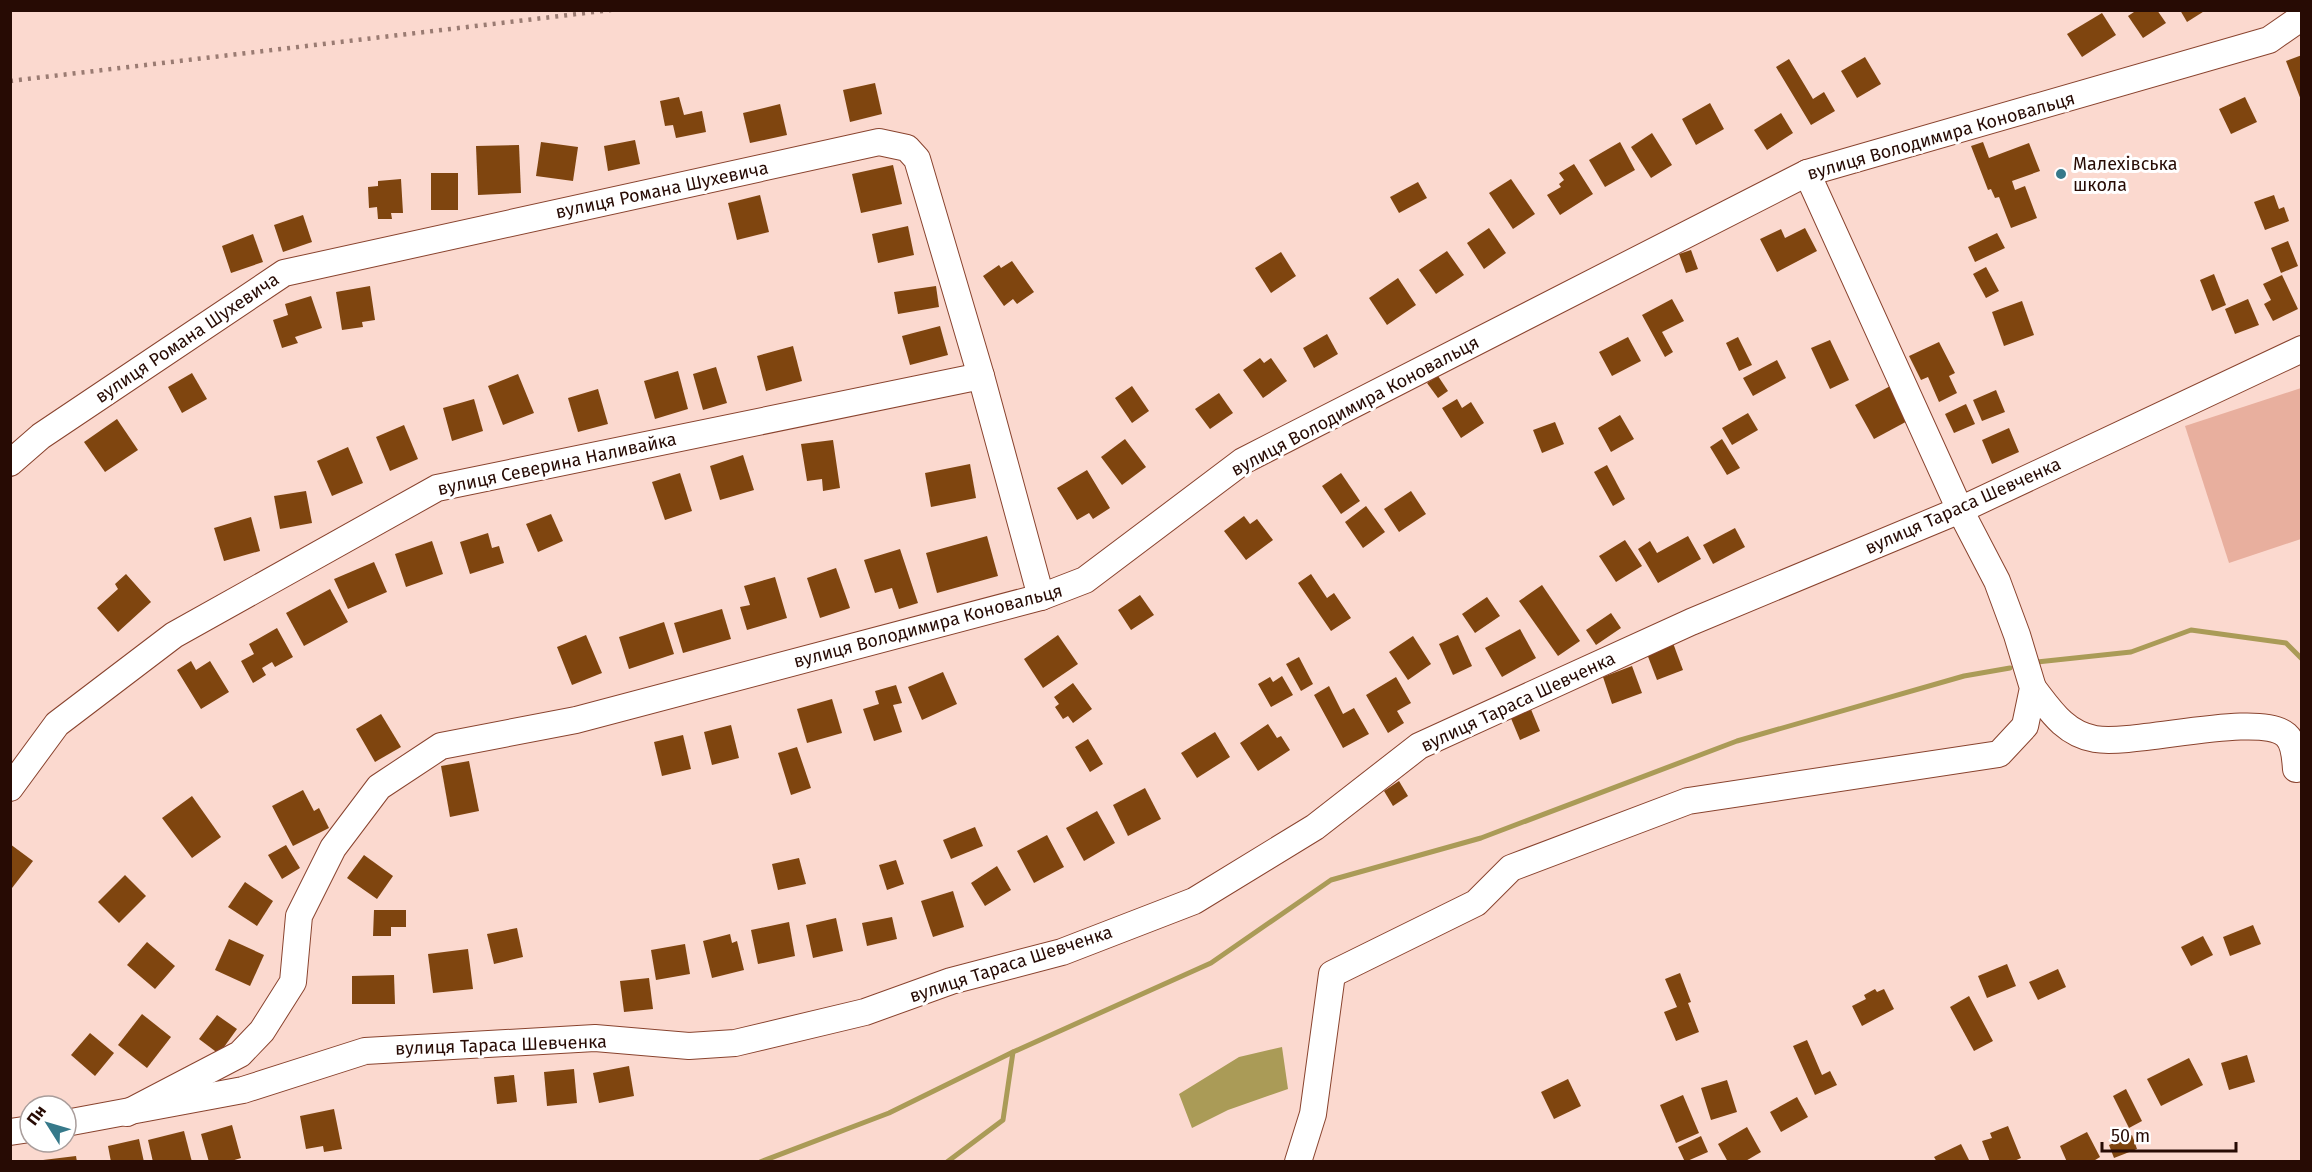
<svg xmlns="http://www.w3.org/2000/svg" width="2312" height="1172" viewBox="0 0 2312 1172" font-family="'Fira Sans',sans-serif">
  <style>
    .green { fill: #e8af9e }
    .water { fill: #aa9b57 }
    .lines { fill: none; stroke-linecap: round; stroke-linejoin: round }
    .stream { stroke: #aa9b57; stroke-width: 5 }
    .building { fill: #7f450f }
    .minor-casing { stroke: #89432e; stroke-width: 28 }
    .minor { stroke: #fff; stroke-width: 26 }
    .rail { stroke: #9a7b72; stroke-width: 4.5; stroke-dasharray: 3 6; stroke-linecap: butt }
    .poi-dot { fill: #36798a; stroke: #fff; stroke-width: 2 }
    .labels { text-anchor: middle; stroke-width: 6; stroke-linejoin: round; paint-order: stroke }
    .street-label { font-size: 18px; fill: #270b04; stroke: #fff }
    .poi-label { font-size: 18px; fill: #270b04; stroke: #fff; text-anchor: start }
  </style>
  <rect width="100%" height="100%" fill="#fbd9cf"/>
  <polygon class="green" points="2301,388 2301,539 2229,563 2185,426"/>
  <polygon class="water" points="1282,1047 1288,1089 1228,1110 1192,1128 1179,1094 1239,1057"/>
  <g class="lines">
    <g class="stream">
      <polyline points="2037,662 2131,652 2191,630 2286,643 2302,659"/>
      <polyline points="760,1162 889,1113 1013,1052"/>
      <polyline points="947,1162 1003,1120 1013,1052 1211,963 1331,880 1481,838 1737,741 1964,676 2010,668"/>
    </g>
  </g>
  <g class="building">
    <polygon points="2137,10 2157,10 2166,23 2143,38 2128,16"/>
    <polygon points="2180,10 2206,10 2187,22"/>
    <polygon points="2102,13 2116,35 2082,57 2067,34"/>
    <polygon points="2302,55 2302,100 2301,100 2286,61"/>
    <polygon points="1865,57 1881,84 1857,98 1841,71"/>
    <polygon points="1789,59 1813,99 1824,92 1835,111 1811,125 1776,67"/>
    <polygon points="875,83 882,114 850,122 843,90"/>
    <polygon points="679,97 684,115 702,111 706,132 676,138 673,125 665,126 660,101"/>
    <polygon points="2245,97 2257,122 2231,134 2219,109"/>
    <polygon points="1710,103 1724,129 1696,145 1682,119"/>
    <polygon points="780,104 787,135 750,143 743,113"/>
    <polygon points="1781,113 1793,133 1767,150 1754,130"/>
    <polygon points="1652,133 1672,165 1651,178 1631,147"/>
    <polygon points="635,140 640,164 608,171 604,146"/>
    <polygon points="541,142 578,147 573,181 536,176"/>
    <polygon points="1620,142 1635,170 1605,187 1589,160"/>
    <polygon points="1983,142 1989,158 2029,143 2040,171 2012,181 2015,190 2025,186 2037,218 2011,228 1999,197 1995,198 1991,189 1988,190 1971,146"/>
    <polygon points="519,145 521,193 478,195 476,146"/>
    <polygon points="1574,164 1593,194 1560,215 1547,195 1561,187 1559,184 1564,180 1559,173"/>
    <polygon points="893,165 902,204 861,213 852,174"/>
    <rect x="431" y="173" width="27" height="37"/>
    <polygon points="401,179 403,213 391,213 392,219 378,219 377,207 369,208 368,187 378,186 378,181"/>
    <polygon points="1511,179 1535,214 1513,229 1489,193"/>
    <polygon points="1418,182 1427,198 1399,213 1390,197"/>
    <polygon points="760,195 769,232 737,240 728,203"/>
    <polygon points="2274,195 2279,209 2284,207 2289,221 2265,230 2254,202"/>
    <polygon points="303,215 312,242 283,252 274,225"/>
    <polygon points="908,226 914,255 878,263 872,234"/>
    <polygon points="1489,228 1506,253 1484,269 1467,243"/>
    <polygon points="1805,228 1817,251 1777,272 1760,239 1781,229 1785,238"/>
    <polygon points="1997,233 2005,248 1975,262 1968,247"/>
    <polygon points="253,234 263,262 231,273 222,246"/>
    <polygon points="2288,241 2298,266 2281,273 2271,248"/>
    <polygon points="1691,250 1698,269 1686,273 1679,254"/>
    <polygon points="1447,251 1464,275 1436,294 1419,270"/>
    <polygon points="1281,252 1296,276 1271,293 1255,268"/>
    <polygon points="1012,261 1034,292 1017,304 1013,299 1004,306 983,276 999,265 1001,268"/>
    <polygon points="1986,267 1999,291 1986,298 1973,274"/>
    <polygon points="2214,274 2226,305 2212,311 2200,280"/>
    <polygon points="2282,275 2298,309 2273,321 2264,304 2271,300 2263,284"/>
    <polygon points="1398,278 1416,305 1387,325 1369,298"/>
    <polygon points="370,286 375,320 362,322 363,327 342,330 336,292"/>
    <polygon points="936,286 939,307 898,314 894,292"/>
    <polygon points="311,296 322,328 295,337 298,343 282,348 273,320 288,315 285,304"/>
    <polygon points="1672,299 1684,321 1662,332 1673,352 1665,357 1642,315"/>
    <polygon points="2248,299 2259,325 2235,334 2225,309"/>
    <polygon points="2022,301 2034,335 2004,346 1992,312"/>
    <polygon points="940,326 948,355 910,365 902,336"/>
    <polygon points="1327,334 1338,354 1314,368 1303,348"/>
    <polygon points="1628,337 1641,361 1612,376 1599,352"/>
    <polygon points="1738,337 1752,365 1739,371 1726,343"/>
    <polygon points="1830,340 1849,380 1830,389 1811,348"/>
    <polygon points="1939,342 1955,373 1949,376 1957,393 1939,402 1928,377 1921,380 1909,356"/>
    <polygon points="793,346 802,381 766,391 757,356"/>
    <polygon points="1260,358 1264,363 1271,358 1287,381 1263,398 1243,370"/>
    <polygon points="1777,360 1786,378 1753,396 1743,378"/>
    <polygon points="716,367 727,403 703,410 693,374"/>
    <polygon points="678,371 688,409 655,419 644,381"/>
    <polygon points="192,373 207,399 182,413 168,387"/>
    <polygon points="518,374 534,413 503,425 488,386"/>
    <polygon points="1438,376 1448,391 1438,398 1427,383"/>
    <polygon points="1894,384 1913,418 1874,439 1855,405"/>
    <polygon points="1132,386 1149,411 1132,423 1115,398"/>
    <polygon points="598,389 608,424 578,432 568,398"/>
    <polygon points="1996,390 2005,412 1982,421 1973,400"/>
    <polygon points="1219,393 1233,413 1210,429 1195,409"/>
    <polygon points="474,399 483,431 452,441 443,408"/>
    <polygon points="1457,399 1462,408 1471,402 1484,423 1461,438 1442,408"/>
    <polygon points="1966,404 1975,424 1954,433 1945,414"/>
    <polygon points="1748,413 1758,430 1732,445 1722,428"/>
    <polygon points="1620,415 1634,439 1611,452 1598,428"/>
    <polygon points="117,419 138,450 105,472 84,442"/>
    <polygon points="1555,422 1564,444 1542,453 1533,430"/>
    <polygon points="404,425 418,459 390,471 376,437"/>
    <polygon points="2009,428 2019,452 1992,464 1982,440"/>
    <polygon points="1125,439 1146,467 1122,485 1101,457"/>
    <polygon points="1722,439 1740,468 1727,475 1710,447"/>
    <polygon points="833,440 840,488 823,491 822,479 807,481 801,444"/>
    <polygon points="348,447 363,483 332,496 317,461"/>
    <polygon points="743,455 754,490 720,500 710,466"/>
    <polygon points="970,464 976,498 931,507 925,473"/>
    <polygon points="1607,465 1625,499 1613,506 1594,472"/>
    <polygon points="1087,470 1110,508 1093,519 1089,513 1077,520 1057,488"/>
    <polygon points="680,473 692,511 665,520 652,482"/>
    <polygon points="1341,473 1360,501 1341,514 1322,486"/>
    <polygon points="306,491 312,523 280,529 274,496"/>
    <polygon points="1411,491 1426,514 1399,532 1384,509"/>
    <polygon points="1366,506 1385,532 1363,548 1345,522"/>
    <polygon points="551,514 563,541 538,552 526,524"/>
    <polygon points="1244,516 1250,524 1257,519 1273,540 1246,560 1224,531"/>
    <polygon points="251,517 260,551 224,561 214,528"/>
    <polygon points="1735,528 1745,547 1713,564 1703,545"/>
    <polygon points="488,533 492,548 499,546 504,563 470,574 460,542"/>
    <polygon points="987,536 998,576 937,593 926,553"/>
    <polygon points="1688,536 1701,559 1658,583 1638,549 1650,541 1657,553"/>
    <polygon points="1625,540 1642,566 1616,582 1599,556"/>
    <polygon points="432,541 443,574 406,587 395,554"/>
    <polygon points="900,549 918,603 899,609 892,588 875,593 864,560"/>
    <polygon points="374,562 387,592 348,609 334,579"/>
    <polygon points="836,568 850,608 820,618 807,578"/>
    <polygon points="126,574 151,602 118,632 97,608 118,589 115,584"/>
    <polygon points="1311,574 1327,598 1334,593 1351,618 1331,631 1298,583"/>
    <polygon points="775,577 787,618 747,630 740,607 750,605 744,586"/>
    <polygon points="1542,585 1580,641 1558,656 1519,601"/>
    <polygon points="330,589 348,622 304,646 286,613"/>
    <polygon points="1140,595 1154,615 1131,630 1118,610"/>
    <polygon points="1487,597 1500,616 1475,633 1462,614"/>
    <polygon points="722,609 731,639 683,653 674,623"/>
    <polygon points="1611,613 1621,628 1596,645 1586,630"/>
    <polygon points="664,622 674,654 629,669 619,637"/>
    <polygon points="277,628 293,657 275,667 272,662 262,668 266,675 253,683 241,661 254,654 249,644"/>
    <polygon points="1520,629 1536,658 1502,677 1485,648"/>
    <polygon points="586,635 602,673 572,685 557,647"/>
    <polygon points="1058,635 1078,664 1043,688 1024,659"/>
    <polygon points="1458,635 1472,666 1453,675 1439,644"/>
    <polygon points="1413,636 1431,664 1408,680 1389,652"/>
    <polygon points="1673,643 1683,670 1657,680 1647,654"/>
    <polygon points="1299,657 1313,684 1301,691 1286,664"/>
    <polygon points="191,661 196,670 210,661 229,692 201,709 177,670"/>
    <polygon points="1632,666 1642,693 1612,704 1603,677"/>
    <polygon points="943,672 957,704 922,720 908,687"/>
    <polygon points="1282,676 1293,695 1271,707 1258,684 1270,677 1273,682"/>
    <polygon points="1396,677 1411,703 1397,711 1404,723 1388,733 1366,695"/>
    <polygon points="1073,683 1092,709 1073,723 1068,716 1063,719 1055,707 1059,704 1054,697"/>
    <polygon points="896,685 902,703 893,705 902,732 874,741 863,709 879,704 875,691"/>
    <polygon points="1329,686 1343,714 1354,708 1369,734 1343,748 1314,695"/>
    <polygon points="832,699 842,733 807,743 797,709"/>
    <polygon points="1530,707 1540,731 1520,740 1510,716"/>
    <polygon points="381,714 401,747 375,762 356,729"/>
    <polygon points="1268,724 1277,738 1281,736 1290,750 1258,771 1240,743"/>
    <polygon points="731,725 739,758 712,765 704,732"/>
    <polygon points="1215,732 1230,757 1197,778 1181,753"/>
    <polygon points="683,735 691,769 662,776 654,742"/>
    <polygon points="1088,739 1103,764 1090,772 1075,747"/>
    <polygon points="797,747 811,788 791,795 778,753"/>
    <polygon points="469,761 479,811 450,817 441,766"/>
    <polygon points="1399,781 1408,796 1393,806 1384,791"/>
    <polygon points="1145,788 1161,819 1128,836 1113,805"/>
    <polygon points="303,790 314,811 319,808 329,828 293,846 272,806"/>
    <polygon points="192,796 221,837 192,858 162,818"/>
    <polygon points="1097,811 1115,843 1084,861 1066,828"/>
    <polygon points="975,827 983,846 951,859 943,840"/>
    <polygon points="1047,835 1064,867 1034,883 1017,851"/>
    <polygon points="10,844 33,861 12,888 10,887"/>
    <polygon points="286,845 300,868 282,879 268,855"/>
    <polygon points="364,855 393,876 377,899 347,878"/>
    <polygon points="799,858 806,884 778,890 772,864"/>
    <polygon points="896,860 904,884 887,890 879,865"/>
    <polygon points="997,866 1011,890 985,906 971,883"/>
    <polygon points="125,875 146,896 119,923 98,902"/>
    <polygon points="245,882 273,901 257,926 228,907"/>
    <polygon points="953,891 964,927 933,937 921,901"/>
    <polygon points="374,910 406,910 406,927 391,927 391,936 373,936"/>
    <polygon points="892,917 897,939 867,946 862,923"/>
    <polygon points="836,918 843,951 813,958 806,925"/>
    <polygon points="789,922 795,956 758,964 751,930"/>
    <polygon points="2253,925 2261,944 2230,956 2223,937"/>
    <polygon points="517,928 523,957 494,964 487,934"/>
    <polygon points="730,934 732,943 737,941 744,970 712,978 703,941"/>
    <polygon points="2203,936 2213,955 2191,966 2181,947"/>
    <polygon points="229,939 264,955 250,986 215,970"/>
    <polygon points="147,942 175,966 155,989 127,965"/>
    <polygon points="685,944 690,974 656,980 651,950"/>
    <polygon points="468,949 473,989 433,993 428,954"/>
    <polygon points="2007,964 2016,986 1987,998 1978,976"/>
    <polygon points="2058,969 2066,987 2038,1000 2029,982"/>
    <polygon points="1680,973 1691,1002 1688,1003 1699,1032 1676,1041 1664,1012 1677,1007 1665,979"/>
    <polygon points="394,975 395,1004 352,1004 352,976"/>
    <polygon points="649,978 653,1009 624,1012 620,981"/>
    <polygon points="1875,989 1877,992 1884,989 1894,1009 1862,1026 1852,1006 1866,999 1864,995"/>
    <polygon points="1969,996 1993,1041 1974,1051 1950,1007"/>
    <polygon points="142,1014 171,1037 147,1068 118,1045"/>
    <polygon points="217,1015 237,1029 219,1054 199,1039"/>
    <polygon points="90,1033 114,1053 95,1076 71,1055"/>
    <polygon points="1807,1040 1822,1075 1830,1071 1837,1085 1815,1095 1793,1046"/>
    <polygon points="2247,1055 2255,1082 2229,1090 2221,1063"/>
    <polygon points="2189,1058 2203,1085 2161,1106 2147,1079"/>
    <polygon points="629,1066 634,1096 599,1103 593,1073"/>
    <polygon points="574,1069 577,1103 547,1106 544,1072"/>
    <polygon points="514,1075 517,1102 497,1104 494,1077"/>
    <polygon points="1568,1079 1581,1106 1554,1119 1541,1092"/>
    <polygon points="1727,1080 1737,1112 1711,1120 1701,1088"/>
    <polygon points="2126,1089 2142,1121 2129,1128 2113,1096"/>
    <polygon points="1683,1095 1699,1133 1676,1143 1660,1105"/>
    <polygon points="1797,1097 1808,1117 1781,1132 1770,1112"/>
    <polygon points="334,1109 342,1149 324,1152 323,1146 306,1149 300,1116"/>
    <polygon points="232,1125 241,1158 228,1162 209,1162 201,1134"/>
    <polygon points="2008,1126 2021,1158 2012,1162 1990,1162 1982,1141 1992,1138 1990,1133"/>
    <polygon points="1747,1127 1761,1152 1744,1162 1728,1162 1718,1144"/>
    <polygon points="184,1131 192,1162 153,1162 148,1140"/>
    <polygon points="2087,1132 2100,1157 2092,1162 2067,1162 2060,1146"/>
    <polygon points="2132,1135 2137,1149 2114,1158 2109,1145"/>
    <polygon points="1701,1136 1708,1152 1685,1162 1678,1147"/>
    <polygon points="139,1139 144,1162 111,1162 108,1146"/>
    <polygon points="1961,1144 1970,1162 1937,1162 1934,1157"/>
    <polygon points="76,1156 77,1162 43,1162 43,1160"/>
  </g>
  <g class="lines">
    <defs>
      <g id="minor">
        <polyline points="10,463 41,436 284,273 879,142 907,148 917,159 981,376 1041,597"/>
        <path d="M2033 688C2050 710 2065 734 2095 739 2135 746 2259 711 2286 735 2295 743 2295 758 2296 769"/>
        <polyline points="10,788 57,724 174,635 437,488 981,376"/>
        <polyline points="127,1113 240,1054 262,1031 293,982 299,916 333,848 379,787 441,746 576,720 1041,597 1085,580 1243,461 1807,173 2269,40 2302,17"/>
        <polyline points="66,1123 243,1090 365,1051 595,1038 689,1046 735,1043 865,1012 951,981 1062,952 1194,901 1315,827 1419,746 1691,622 1960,510 2302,349"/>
        <polyline points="10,1132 30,1129"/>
        <polyline points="1298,1162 1313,1114 1332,974 1476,903 1511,868 1688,801 1999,754 2025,726 2033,688 2017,635 1997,581 1960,510 1807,173"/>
      </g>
    </defs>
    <use href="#minor" class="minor-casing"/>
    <use href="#minor" class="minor"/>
    <polyline class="rail" points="10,81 611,10"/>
  </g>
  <circle class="poi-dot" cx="2061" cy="174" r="6"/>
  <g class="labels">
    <g class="street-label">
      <text transform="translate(1941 136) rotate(-16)" y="6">вулиця Володимира Коновальця</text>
      <text transform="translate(662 190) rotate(-12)" y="6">вулиця Романа Шухевича</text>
      <text transform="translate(187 338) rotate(-34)" y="6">вулиця Романа Шухевича</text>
      <text transform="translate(1355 406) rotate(-28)" y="6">вулиця Володимира Коновальця</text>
      <text transform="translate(557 464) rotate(-12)" y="6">вулиця Северина Наливайка</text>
      <text transform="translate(1963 506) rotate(-24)" y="6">вулиця Тараса Шевченка</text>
      <text transform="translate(928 626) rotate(-15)" y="6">вулиця Володимира Коновальця</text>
      <text transform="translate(1518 702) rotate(-25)" y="6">вулиця Тараса Шевченка</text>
      <text transform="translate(1011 964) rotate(-18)" y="6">вулиця Тараса Шевченка</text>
      <text transform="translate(501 1045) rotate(-2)" y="6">вулиця Тараса Шевченка</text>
    </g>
    <g class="poi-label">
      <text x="2073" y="170">Малехівська<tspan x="2073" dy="21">школа</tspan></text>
    </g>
  </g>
  <rect width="2312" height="1172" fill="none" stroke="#270b04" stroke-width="24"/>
  <g transform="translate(48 1124) rotate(307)"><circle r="28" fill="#ffffff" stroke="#a99d9b" stroke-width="1.5"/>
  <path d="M0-4.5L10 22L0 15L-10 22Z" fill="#36798a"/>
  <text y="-9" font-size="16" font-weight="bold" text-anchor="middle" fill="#270b04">Пн</text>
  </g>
  <path d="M2102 1142v9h134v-9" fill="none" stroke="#270b04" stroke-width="3"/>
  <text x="2111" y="1142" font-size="18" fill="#270b04" stroke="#ffffff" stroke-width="4.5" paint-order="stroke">50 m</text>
</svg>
